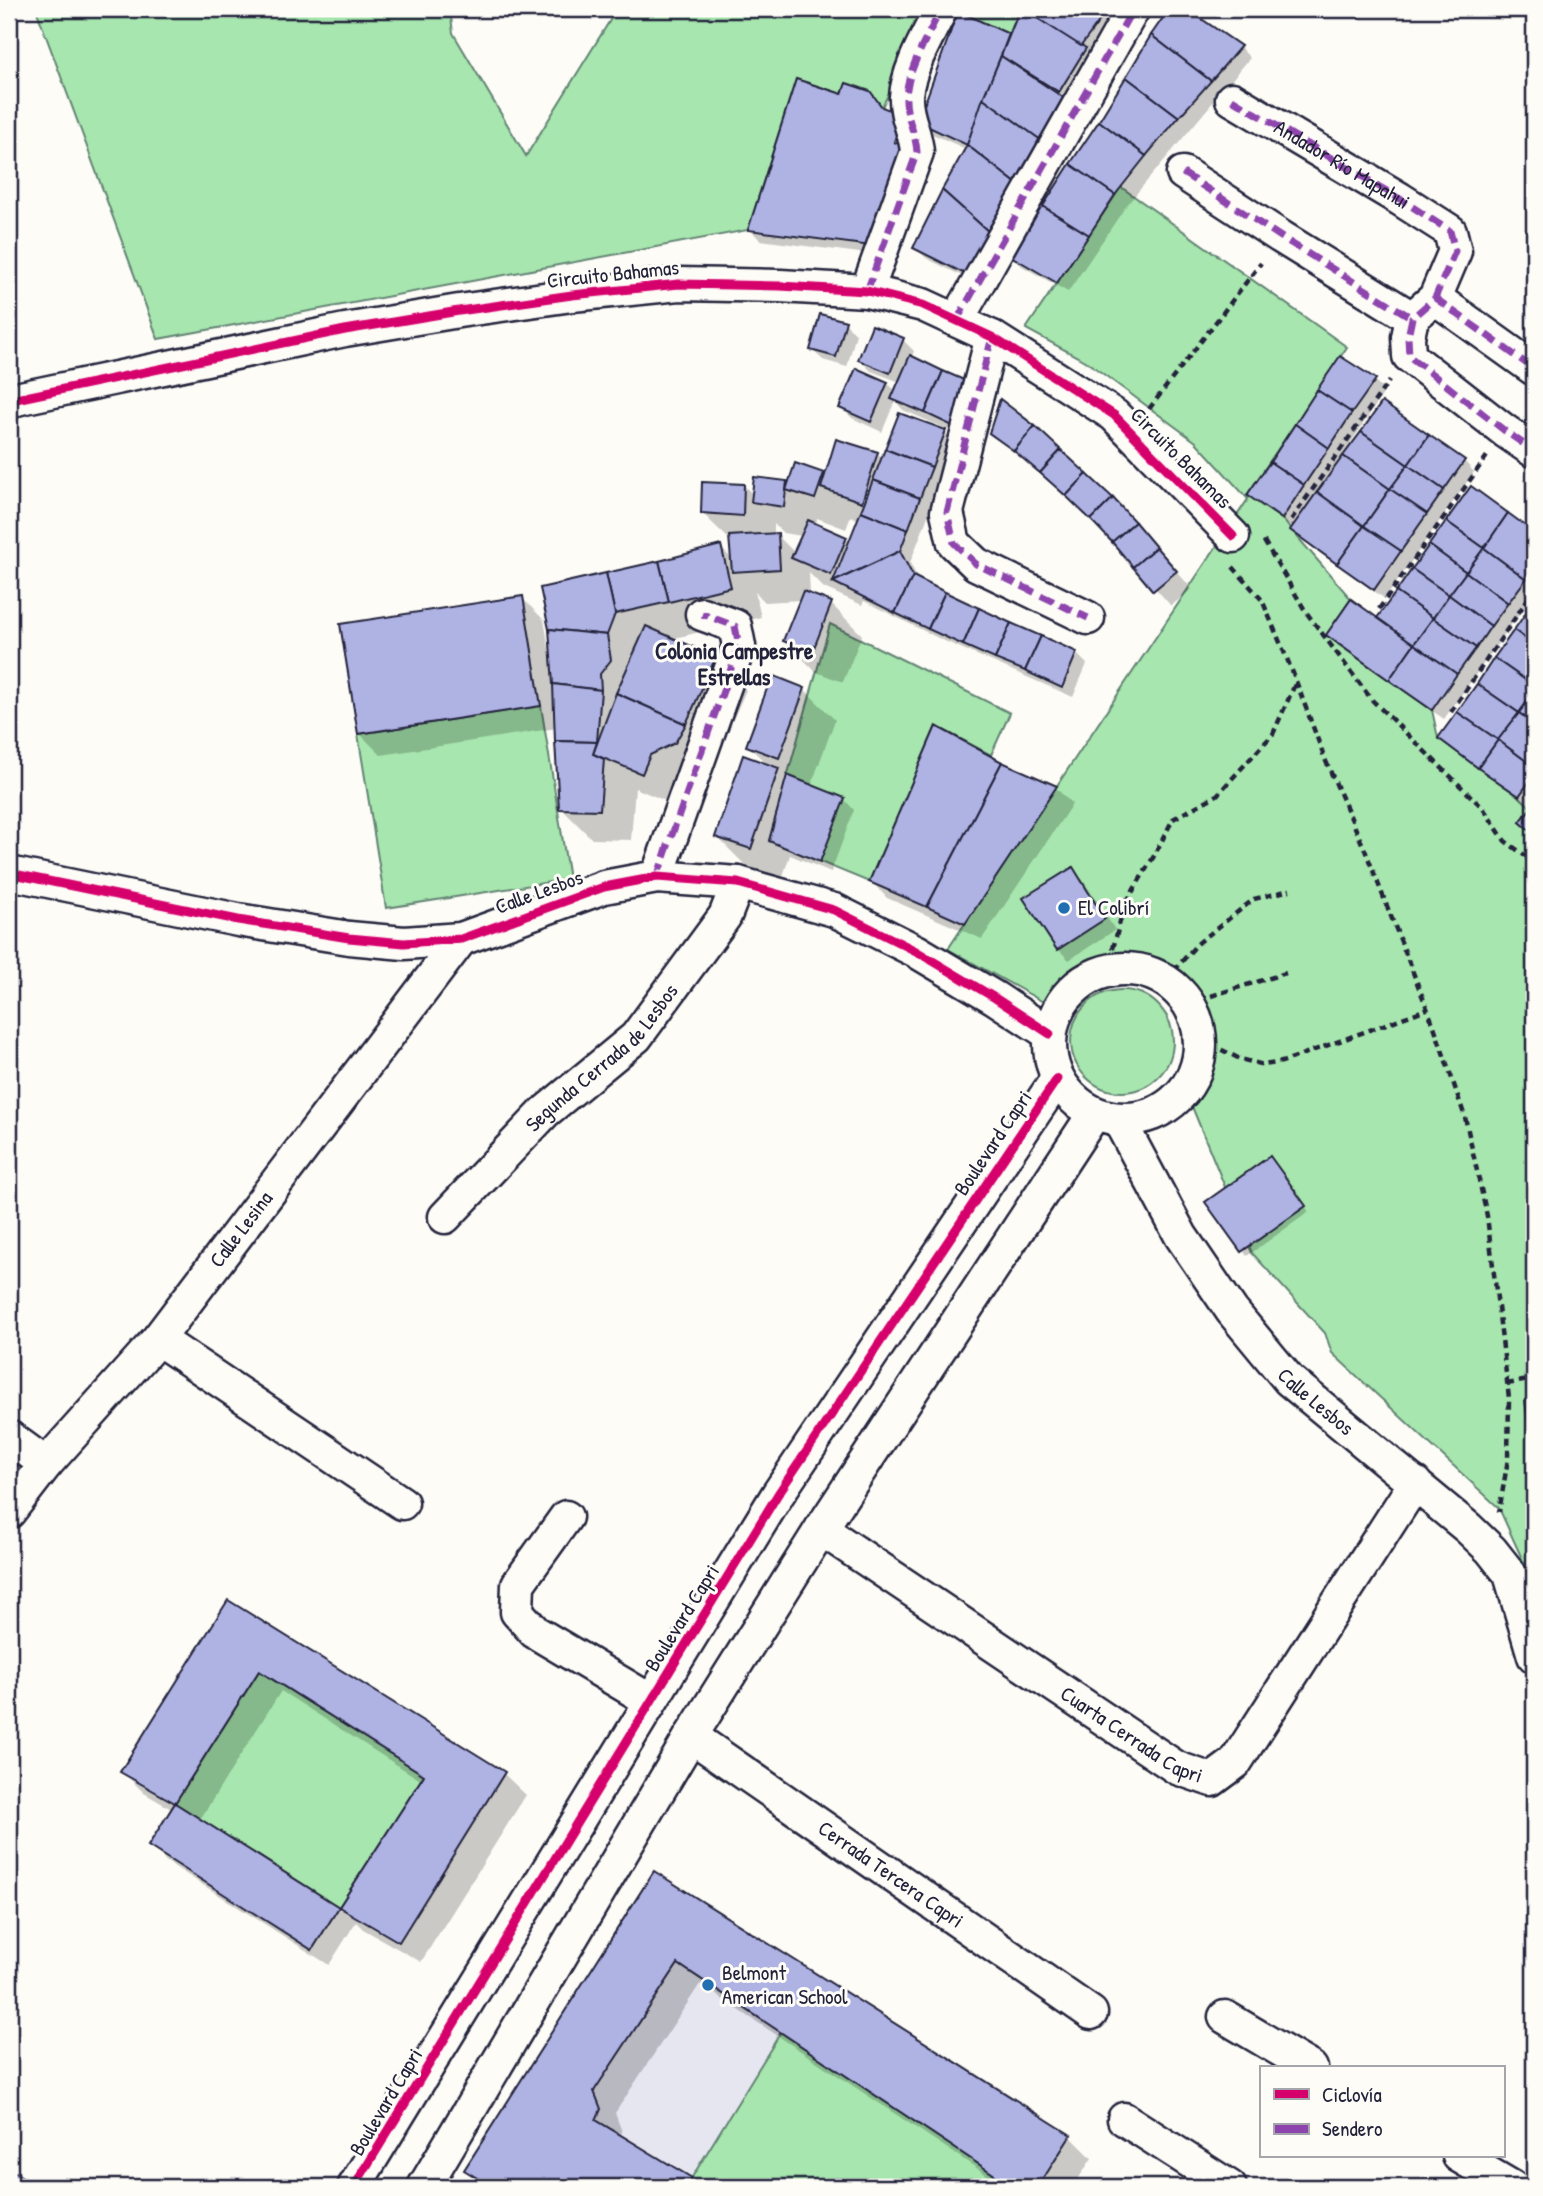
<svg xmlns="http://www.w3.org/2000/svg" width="1543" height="2196" viewBox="0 0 1543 2196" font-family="'Patrick Hand',sans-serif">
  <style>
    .built { fill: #e6e6f1 }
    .green { fill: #a7e6ae; stroke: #648474; stroke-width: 2 }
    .shadow { fill: #0003; fill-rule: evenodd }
    .building { fill: #afb3e4; stroke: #22223b; stroke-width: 2 }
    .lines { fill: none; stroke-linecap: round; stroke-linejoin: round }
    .street-casing { stroke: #22223b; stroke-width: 37 }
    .path { stroke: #22223b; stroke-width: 4.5; stroke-dasharray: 7 5; stroke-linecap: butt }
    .street { stroke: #fdfcf7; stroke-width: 32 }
    .quiet { stroke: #8e44ad; stroke-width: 7; stroke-dasharray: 14 7; stroke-linecap: butt }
    .cycleway-casing { stroke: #fdfcf7; stroke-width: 13 }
    .cycleway { stroke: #d6006c; stroke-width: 9 }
    .poi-dot { fill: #1f6fb2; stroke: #fdfcf7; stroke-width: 2.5 }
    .labels { text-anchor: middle; stroke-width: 6; stroke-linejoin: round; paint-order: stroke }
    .street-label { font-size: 21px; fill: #22223b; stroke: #fdfcf7 }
    .poi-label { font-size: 21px; fill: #22223b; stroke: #fdfcf7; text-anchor: start }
    .neighbourhood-label { font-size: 23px; font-weight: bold; fill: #22223b; stroke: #fdfcf7 }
  </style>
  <rect width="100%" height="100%" fill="#fdfcf7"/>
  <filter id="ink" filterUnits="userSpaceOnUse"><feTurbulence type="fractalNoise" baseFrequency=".0143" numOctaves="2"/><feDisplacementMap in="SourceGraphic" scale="14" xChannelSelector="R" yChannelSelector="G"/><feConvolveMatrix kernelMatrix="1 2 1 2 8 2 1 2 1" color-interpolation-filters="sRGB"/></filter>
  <g filter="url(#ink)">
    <polygon class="built" points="654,1871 1071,2135 1038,2187 492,2187 464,2170"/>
    <g class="green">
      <polygon points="36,9 450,9 453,33 526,156 617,9 931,9 882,107 870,91 847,83 842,94 796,79 748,230 158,339"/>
      <polygon points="958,9 1020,9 1009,34 958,11"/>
      <path d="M1121 187 1347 347 1247 495 1248 498 1250 495 1282 519 1351 599 1326 635 1432 710 1438 738 1519 796 1531 808 1520 822 1534 834V1585L1499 1508 1332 1353 1325 1333 1252 1253 1186 1092C1194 1077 1201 1064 1202 1047 1205 991 1139 952 1091 977 1075 985 1066 996 1056 1009L948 949 1248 499 1196 442 1087 362 1026 329Z"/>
      <polygon points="830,624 1010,713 991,755 936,726 869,882 769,841"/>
      <polygon points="541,706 569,879 386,908 358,734"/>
      <circle cx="1122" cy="1041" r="51"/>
      <polygon points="259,1671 424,1775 339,1907 175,1803"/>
      <polygon points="781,2032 1013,2187 686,2187"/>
    </g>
    <g class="shadow">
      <polygon points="1021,9 1115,9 1112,13 1118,20 976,283 926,258 916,248 966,149 930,133 920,122 959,13 1010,37"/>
      <polygon points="1171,9 1184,9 1240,47 1250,58 1126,206 1068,292 1022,266 1011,255"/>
      <polygon points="869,92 885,110 912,127 890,257 760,240 750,229 843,96"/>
      <polygon points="845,323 856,334 847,367 823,360 812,350"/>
      <polygon points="873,328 903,340 914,351 911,358 970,439 903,410 895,401 882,432 852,418 841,407 887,383 896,391 900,382 871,371 860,360"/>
      <polygon points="1375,381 1385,391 1350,444 1464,461 1474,472 1385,599 1303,540 1292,530 1293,528 1260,506 1249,495"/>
      <path d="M945 432 956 443 910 563 919 581 1076 653 1087 664 1073 697 940 639 864 601 862 605 824 588 809 573 810 595 831 604 862 635 843 682 816 672 785 641 801 600 765 602 755 592 761 617 671 639 715 658 746 690 717 756 706 774 673 804 635 788 631 840 592 839 561 808 557 728 381 755 360 734 522 598 544 620 550 654H552L720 547 733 560 732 542 702 513 744 485 753 495 787 483 790 486 823 474 826 477 877 453 883 459ZM851 516 859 520 850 543 846 539 816 526 817 518 846 529ZM774 524 783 533 802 536 795 553 777 535H774Z"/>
      <polygon points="991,432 1167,560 1192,589 1171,606 1114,541 1079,507"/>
      <polygon points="1471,488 1534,534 1534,593 1444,719 1338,646 1328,635 1377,621"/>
      <polygon points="1534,604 1534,800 1530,806 1451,749 1441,738"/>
      <polygon points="804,689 835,720 811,786 844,799 854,810 831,872 790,855 782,879 748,868 717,837 769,766 748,746"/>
      <polygon points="1001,763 1056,788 1072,804 982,939 887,898 871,881"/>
      <polygon points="1072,869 1083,880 1115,930 1069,960 1058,949"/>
      <polygon points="1274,1163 1309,1212 1247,1256 1207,1203"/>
      <path d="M228 1602 504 1774 526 1795 421 1962 363 1929 356 1922 329 1965 167 1862 150 1846 173 1810 144 1793 122 1771ZM281 1691 422 1781 340 1910 199 1821Z"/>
      <polygon points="655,1873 1070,2136 1092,2158 1073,2187 1005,2187 700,1984 615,2113 622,2132 620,2136 691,2179 699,2187 484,2187 466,2169"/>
    </g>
    <g class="building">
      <polygon points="1020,9 1023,9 1086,48 1059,92 1001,56"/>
      <polygon points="1023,9 1108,9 1081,46"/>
      <polygon points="1169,9 1187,9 1241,46 1211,81 1151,35"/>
      <polygon points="958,11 1009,34 967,145 918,122"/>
      <polygon points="1151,35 1211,81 1179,117 1126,77"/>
      <polygon points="1001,56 1070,102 1040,140 983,98"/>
      <polygon points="1126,77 1179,117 1146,156 1099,121"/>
      <polygon points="796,79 842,94 846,83 870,91 882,107 902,115 894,142 914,149 879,247 748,230"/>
      <polygon points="983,98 1049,146 1022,188 967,145"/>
      <polygon points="1099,121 1146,156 1115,195 1070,164"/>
      <polygon points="967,145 1022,188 990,233 942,190"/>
      <polygon points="1070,164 1115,195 1089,235 1043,206"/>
      <polygon points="942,190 990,233 965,274 913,248"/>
      <polygon points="1037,203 1089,235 1057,283 1009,255"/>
      <polygon points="820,314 846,321 836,357 810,350"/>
      <polygon points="872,325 904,338 890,373 858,360"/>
      <polygon points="910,355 943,371 925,413 891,399"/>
      <polygon points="1340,356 1376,379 1352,413 1317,390"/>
      <polygon points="856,368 888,382 871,422 839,408"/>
      <polygon points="943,371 978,386 959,429 925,413"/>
      <polygon points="1317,390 1352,413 1329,448 1295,424"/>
      <polygon points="1000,399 1035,426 1014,451 989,433"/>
      <polygon points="1382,402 1429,435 1408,465 1361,432"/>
      <polygon points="899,413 946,430 932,467 885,449"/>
      <polygon points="1295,424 1329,448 1304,485 1270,462"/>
      <polygon points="1035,426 1061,450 1040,473 1014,451"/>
      <polygon points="1361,432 1408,465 1390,489 1343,456"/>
      <polygon points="1429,435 1465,460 1444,490 1408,465"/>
      <polygon points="836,439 878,452 862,502 821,488"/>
      <polygon points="885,449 932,467 920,498 873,480"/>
      <polygon points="1061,450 1087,474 1066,496 1040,473"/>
      <polygon points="1343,456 1390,489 1364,526 1317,492"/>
      <polygon points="1270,462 1304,485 1282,519 1247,495"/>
      <polygon points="795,463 824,473 815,499 786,490"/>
      <polygon points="1408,465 1444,490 1427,514 1390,489"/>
      <polygon points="1087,474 1113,498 1091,520 1066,496"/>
      <polygon points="754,477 787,481 784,507 751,502"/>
      <polygon points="873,480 920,498 908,530 861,511"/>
      <polygon points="702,482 744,484 743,516 701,513"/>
      <polygon points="1471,486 1508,513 1484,548 1446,521"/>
      <polygon points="1390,489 1427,514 1401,551 1364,526"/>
      <polygon points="1317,492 1364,526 1337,564 1290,530"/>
      <polygon points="1113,498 1135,522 1112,542 1091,520"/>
      <polygon points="861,511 908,530 900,551 833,582"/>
      <polygon points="1508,513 1534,532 1534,567 1526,579 1484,548"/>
      <polygon points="808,520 847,537 831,575 791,558"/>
      <polygon points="1446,521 1484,548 1466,572 1429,545"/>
      <polygon points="1135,522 1156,547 1133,567 1112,542"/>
      <polygon points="1364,526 1401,551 1374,590 1337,564"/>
      <polygon points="778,533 780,569 732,572 729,536"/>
      <polygon points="721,545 731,587 669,602 659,561"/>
      <polygon points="1429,545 1466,572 1449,595 1412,569"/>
      <polygon points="1156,547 1177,571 1153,591 1133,567"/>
      <polygon points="1484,548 1526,579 1508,603 1466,572"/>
      <polygon points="900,551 913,576 895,613 833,582"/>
      <polygon points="659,561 669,602 615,614 606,573"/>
      <polygon points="1412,569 1449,595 1433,618 1396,592"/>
      <polygon points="1466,572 1508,603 1491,626 1449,595"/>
      <polygon points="606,573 615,614 607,635 549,629 540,588"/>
      <polygon points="913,576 945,592 928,629 895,613"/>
      <polygon points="803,591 832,602 812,653 783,641"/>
      <polygon points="945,592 979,608 963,645 928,629"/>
      <polygon points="1396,592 1433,618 1414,644 1377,618"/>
      <polygon points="1449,595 1491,626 1476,648 1433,618"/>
      <polygon points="523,596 541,706 358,734 340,624"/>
      <polygon points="1351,599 1414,644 1389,680 1326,635"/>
      <polygon points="1532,604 1534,606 1534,645 1514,630"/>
      <polygon points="979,608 1011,623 995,659 963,645"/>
      <polygon points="1433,618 1476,648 1457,674 1414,644"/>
      <polygon points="1011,623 1041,636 1025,671 995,659"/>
      <polygon points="646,626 716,657 686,724 616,693"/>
      <polygon points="549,629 607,635 611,660 600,674 601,690 553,684"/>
      <polygon points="1514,630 1534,645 1534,686 1494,658"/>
      <polygon points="1041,636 1077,652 1062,688 1025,671"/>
      <polygon points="1414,644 1457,674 1432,710 1389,680"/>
      <polygon points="1494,658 1534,686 1534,692 1519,713 1477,684"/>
      <polygon points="772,675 805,688 779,758 746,746"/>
      <polygon points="553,684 601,690 597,742 555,741"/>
      <polygon points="1477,684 1519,713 1498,740 1457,712"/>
      <polygon points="1534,692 1534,724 1519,713"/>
      <polygon points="616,693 686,724 675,743 650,755 642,774 593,754"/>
      <polygon points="1457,712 1498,740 1478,768 1438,738"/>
      <polygon points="1519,713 1534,724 1534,767 1498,740"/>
      <polygon points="936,726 1002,762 927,907 869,882"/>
      <polygon points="1498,740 1534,767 1534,775 1519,796 1478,768"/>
      <polygon points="555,741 597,742 593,754 604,759 600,810 559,809"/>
      <polygon points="743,755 779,768 751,849 715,837"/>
      <polygon points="1002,762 1057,786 965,924 927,907"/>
      <polygon points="787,775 845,798 820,862 769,841"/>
      <polygon points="1534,804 1534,834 1520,822"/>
      <polygon points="1073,867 1105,919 1057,950 1023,898"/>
      <polygon points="1270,1156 1306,1206 1241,1252 1205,1202"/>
      <polygon points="1534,1399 1534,1472 1525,1400"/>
      <polygon points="228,1600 505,1772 399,1942 339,1907 424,1775 259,1671 175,1803 120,1772"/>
      <polygon points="175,1803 339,1907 312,1950 148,1846"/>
      <polygon points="654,1871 1071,2135 1038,2187 1013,2187 678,1964 594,2091 601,2109 596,2120 692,2178 686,2187 492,2187 464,2170"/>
      <polygon points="9,2168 37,2187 9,2187"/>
    </g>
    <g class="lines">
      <defs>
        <g id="street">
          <polyline points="1232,99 1400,199 1450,231 1455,251 1435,298 1412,318 1408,337 1409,356 1505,431 1534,451"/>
          <polyline points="1183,173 1281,237 1412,318"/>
          <path d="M867 291 917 152C916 133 905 116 906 97 907 70 929 34 941 9"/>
          <polyline points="1435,298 1534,369"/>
          <polyline points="957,320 1133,9"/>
          <polyline points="992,337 947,512 954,543 976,564 1088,618"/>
          <polyline points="9,403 16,399 345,330 459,311 572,295 679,284 780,286 867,291 923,305 992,337 1114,415 1233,536"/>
          <polyline points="9,873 238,920 349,938 404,943 461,939 604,887 657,877 738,883 834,910 916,951 995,998 1050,1034"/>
          <polyline points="657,877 739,646 735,626 702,614"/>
          <circle cx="1125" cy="1044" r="75"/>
          <path id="s1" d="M1119 1120 1181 1236 1232 1311 1289 1380 1468 1528 1491 1550 1510 1574 1534 1656"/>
          <path id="s2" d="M445 1217 545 1112 636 1037 725 916 738 883"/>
          <polyline points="158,1339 402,1503"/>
          <polyline points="9,1437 46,1464"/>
          <path id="s3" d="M9 1512 46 1464 158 1339 461 939"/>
          <polyline points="566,1517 518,1584 517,1612 535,1632 651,1701"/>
          <path id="s4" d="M821 1529 1177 1768 1212 1780 1235 1763 1415 1483"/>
          <path id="s5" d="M691 1736 1091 2013"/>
          <polyline points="1225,2017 1311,2068"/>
          <polyline points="1124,2119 1230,2187"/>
          <polyline points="1459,2156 1512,2187"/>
          <polyline points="354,2187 778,1494 1057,1079"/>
          <polyline points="424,2187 691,1736 821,1529 1094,1114"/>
        </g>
      </defs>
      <use href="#street" class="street-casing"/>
      <g class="path">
        <polyline points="1149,409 1261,263"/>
        <polyline points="1291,520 1389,381"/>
        <polyline points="1264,541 1306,612 1372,700 1483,808 1505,841 1534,862"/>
        <polyline points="1233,567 1262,600 1293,673 1325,759 1365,850 1434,1026 1465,1117 1487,1216 1509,1398 1508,1459 1499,1512"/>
        <polyline points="1379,609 1487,456"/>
        <polyline points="1451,712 1534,590"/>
        <polyline points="1107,972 1124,906 1154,856 1173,819 1217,795 1273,734 1296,682"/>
        <polyline points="1166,980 1197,944 1254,899 1290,890"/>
        <polyline points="1188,1003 1286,973"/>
        <polyline points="1200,1039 1240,1059 1264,1065 1282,1062 1427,1009"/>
        <polyline points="1507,1384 1534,1379"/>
      </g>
      <use href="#street" class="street"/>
      <g class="quiet">
        <path id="s6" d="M1232 99 1400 199 1450 231 1455 251 1435 298 1412 318 1408 337 1409 356 1505 431 1534 451"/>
        <polyline points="1183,173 1281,237 1412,318"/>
        <path d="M867 291 917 152C916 133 905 116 906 97 907 70 929 34 941 9"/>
        <polyline points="1435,298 1534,369"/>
        <polyline points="957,320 1133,9"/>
        <polyline points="992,337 947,512 954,543 976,564 1088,618"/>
        <polyline points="657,877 739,646 735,626 702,614"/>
      </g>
      <defs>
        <g id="cycleway">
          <polyline points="9,403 16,399 345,330 459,311 572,295 679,284 780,286 867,291 923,305 992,337 1114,415 1233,536"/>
          <polyline points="9,873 238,920 349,938 404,943 461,939 604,887 657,877 738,883 834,910 916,951 995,998 1050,1034"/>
          <polyline points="354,2187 778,1494 1057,1079"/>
        </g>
      </defs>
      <use href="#cycleway" class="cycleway-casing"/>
      <use href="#cycleway" class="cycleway"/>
    </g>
  </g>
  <g class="poi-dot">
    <circle cx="1064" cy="908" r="7"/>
    <circle cx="708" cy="1985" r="7"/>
  </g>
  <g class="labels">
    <g class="street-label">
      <text dy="7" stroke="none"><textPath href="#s6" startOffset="128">Andador Río Mapahui</textPath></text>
      <text transform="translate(613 274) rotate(-6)" y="7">Circuito Bahamas</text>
      <text transform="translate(1181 458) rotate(45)" y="7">Circuito Bahamas</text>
      <text transform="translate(539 892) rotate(-20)" y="7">Calle Lesbos</text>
      <text dy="7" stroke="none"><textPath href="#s2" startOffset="224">Segunda Cerrada de Lesbos</textPath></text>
      <text transform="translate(993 1143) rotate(-56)" y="7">Boulevard Capri</text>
      <text dy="7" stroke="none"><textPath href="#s3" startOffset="366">Calle Lesina</textPath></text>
      <text dy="7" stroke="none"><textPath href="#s1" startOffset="346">Calle Lesbos</textPath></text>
      <text transform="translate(682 1618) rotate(-58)" y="7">Boulevard Capri</text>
      <text dy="7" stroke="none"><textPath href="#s4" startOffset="373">Cuarta Cerrada Capri</textPath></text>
      <text dy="7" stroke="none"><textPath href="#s5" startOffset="243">Cerrada Tercera Capri</textPath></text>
      <text transform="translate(386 2102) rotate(-59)" y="7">Boulevard Capri</text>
    </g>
    <g class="poi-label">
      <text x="1078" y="915">El Colibrí</text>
      <text x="722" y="1980">Belmont<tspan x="722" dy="24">American School</tspan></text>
    </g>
    <g class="neighbourhood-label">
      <text x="734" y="659">Colonia Campestre<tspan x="734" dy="26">Estrellas</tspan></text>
    </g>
  </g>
  <rect width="1543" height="2196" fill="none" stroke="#fdfcf7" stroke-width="35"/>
  <rect x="18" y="18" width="1508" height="2161" fill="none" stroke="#22223b" stroke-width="2.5" filter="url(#ink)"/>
  <rect x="1260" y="2066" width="245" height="91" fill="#fdfcf7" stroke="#a5a5ac" stroke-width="2"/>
  <rect x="1274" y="2089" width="35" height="10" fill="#d6006c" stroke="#a5a5ac" stroke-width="2"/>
  <text x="1322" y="2102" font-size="21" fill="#22223b">Ciclovía</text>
  <rect x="1274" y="2124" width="35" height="10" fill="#8e44ad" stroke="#a5a5ac" stroke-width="2"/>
  <text x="1322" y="2136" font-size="21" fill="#22223b">Sendero</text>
</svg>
